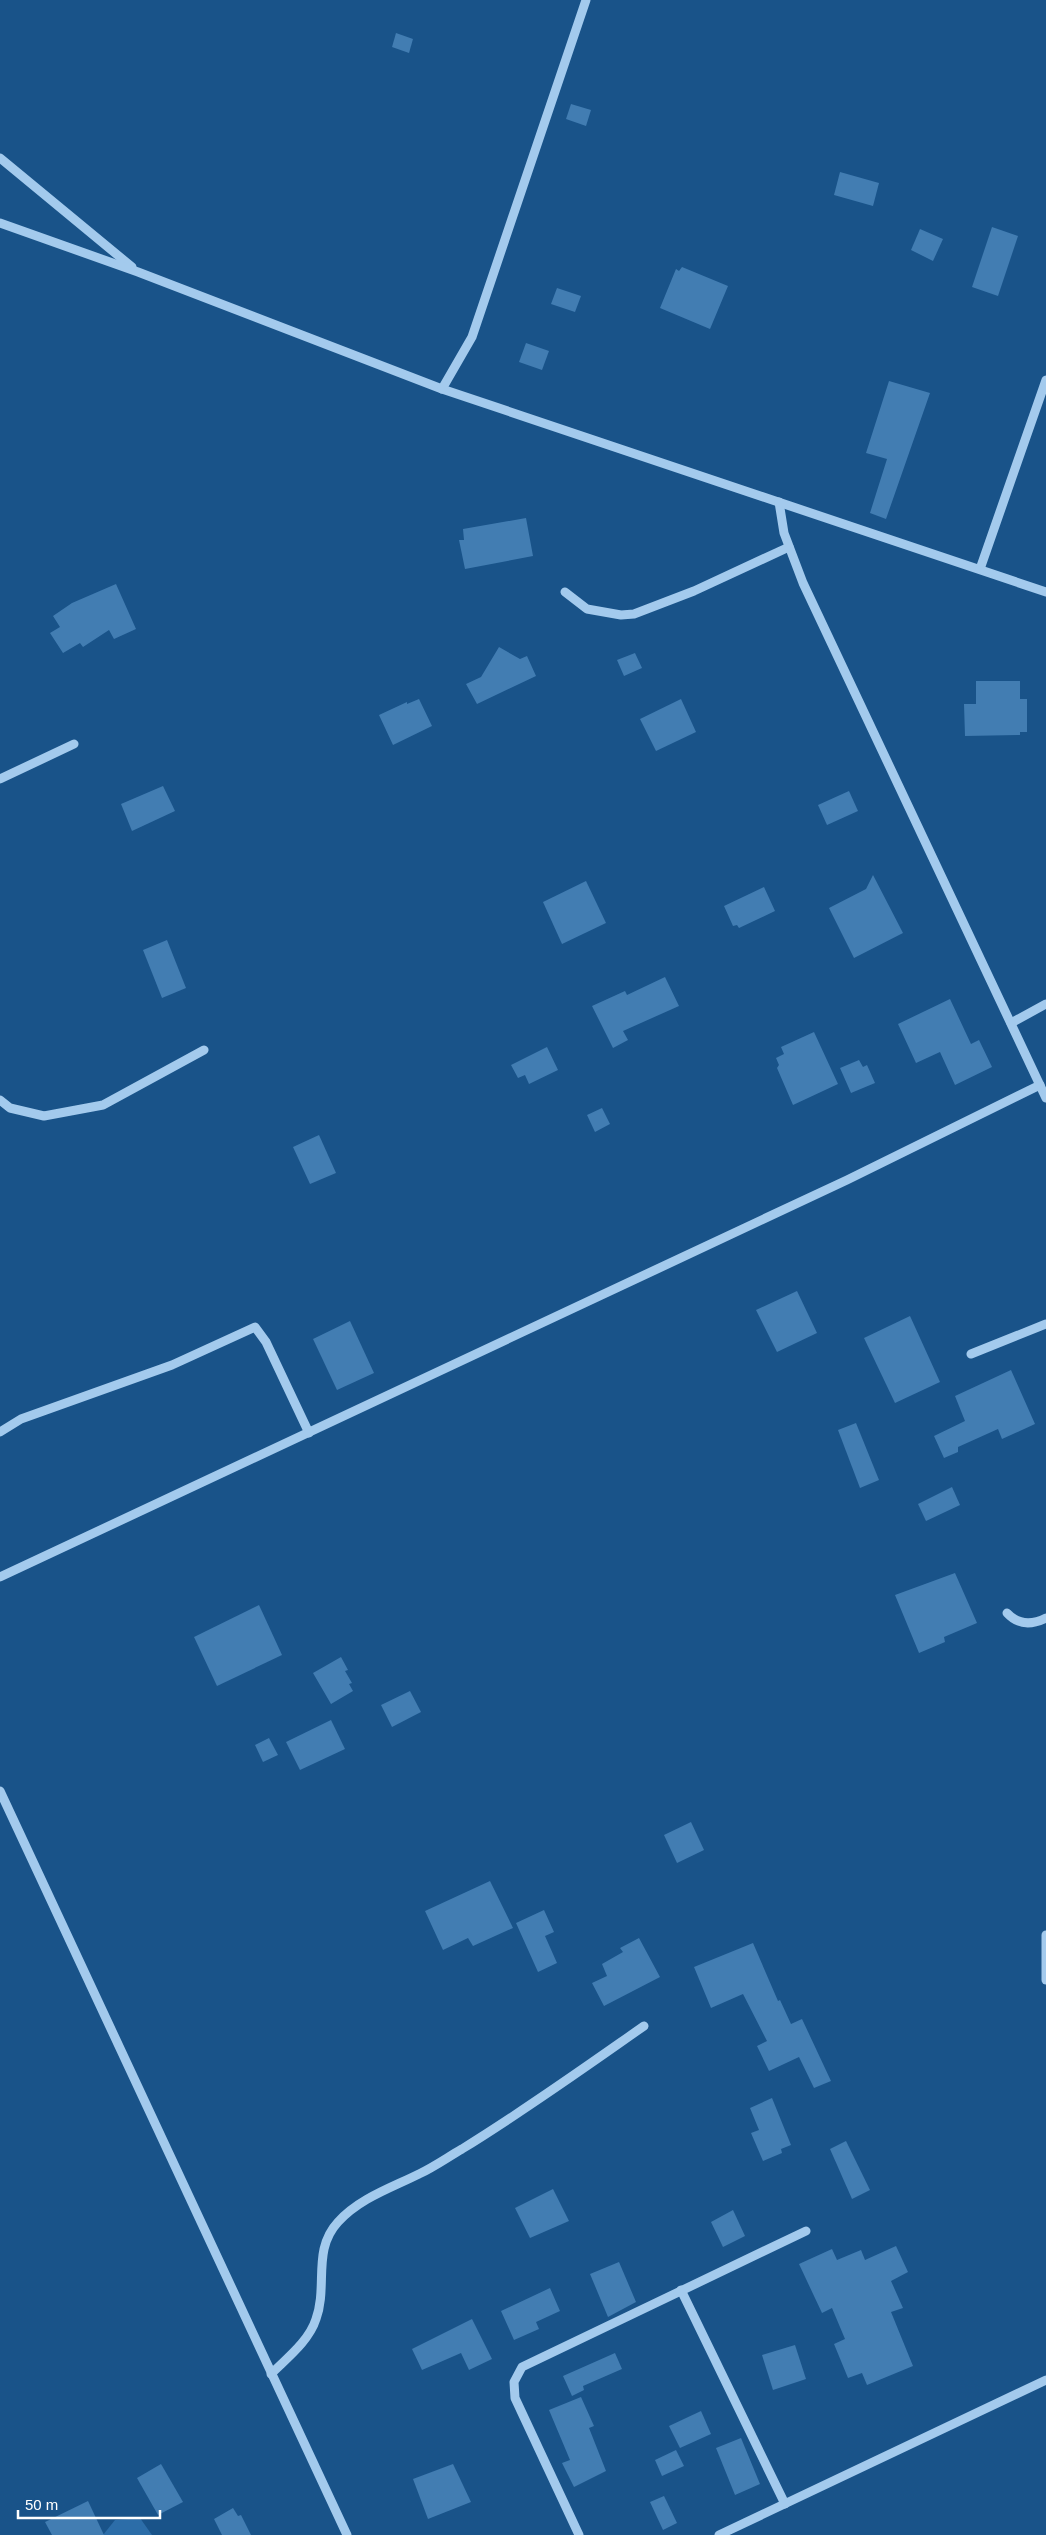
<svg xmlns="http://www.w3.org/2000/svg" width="1046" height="2535" viewBox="0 0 1046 2535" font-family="Arial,sans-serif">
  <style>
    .green { fill: #2c6da8 }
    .building { fill: #427db2 }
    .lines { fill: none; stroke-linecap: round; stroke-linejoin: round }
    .minor { stroke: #a3caed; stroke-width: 9 }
  </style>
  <rect width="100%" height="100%" fill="#195389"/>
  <polygon class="green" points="140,2518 152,2535 103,2535 115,2520"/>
  <g class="building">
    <polygon points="396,33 413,39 409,53 392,47"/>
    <polygon points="571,104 591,110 586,126 566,119"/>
    <polygon points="840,172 879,183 873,206 834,195"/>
    <polygon points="992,227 1018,236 998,296 972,287"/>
    <polygon points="920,229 943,239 933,261 911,250"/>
    <polygon points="682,267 728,286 710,329 660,308 676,269 679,271"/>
    <polygon points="557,288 581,296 575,312 551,304"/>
    <polygon points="526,343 549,351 542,370 519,362"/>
    <polygon points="889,381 930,393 886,519 870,513 887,459 866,453"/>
    <polygon points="526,518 533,556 465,569 459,540 464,540 463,529"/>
    <polygon points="116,584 136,629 114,639 109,630 83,647 80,643 63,653 50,633 60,627 53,616 72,603"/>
    <polygon points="499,647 520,659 527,656 536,676 477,704 466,684 481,677"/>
    <polygon points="635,653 642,668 624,676 617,660"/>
    <polygon points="976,681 1020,681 1020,699 1027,699 1027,732 1020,732 1020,735 965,736 964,704 976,704"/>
    <polygon points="419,699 432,726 393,745 379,715 407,702 407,704"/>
    <polygon points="681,699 696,732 656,751 640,719"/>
    <polygon points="163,786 175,811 132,831 121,804"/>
    <polygon points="849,791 858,811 827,825 818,805"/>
    <polygon points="873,875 903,933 854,958 829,908 866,889"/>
    <polygon points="586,881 606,923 562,944 543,902"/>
    <polygon points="764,887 775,911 739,928 737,925 733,926 724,906"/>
    <polygon points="167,940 186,988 162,998 143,950"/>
    <polygon points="665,977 679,1006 623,1031 628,1040 613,1048 592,1006 625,991 627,995"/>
    <polygon points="950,999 971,1044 979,1040 992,1067 955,1085 940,1052 916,1063 898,1024"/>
    <polygon points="814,1032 838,1084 793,1105 777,1068 779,1065 776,1058 784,1054 781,1047"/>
    <polygon points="547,1047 558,1070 529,1084 525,1075 518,1078 511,1065"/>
    <polygon points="859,1060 863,1067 867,1065 875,1083 851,1093 840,1068"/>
    <polygon points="602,1108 610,1124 595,1132 587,1115"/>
    <polygon points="319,1135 336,1173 310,1184 293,1147"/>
    <polygon points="797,1291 817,1333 777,1352 756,1310"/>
    <polygon points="910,1316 940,1382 895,1403 864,1338"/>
    <polygon points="350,1321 374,1373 337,1390 313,1339"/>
    <polygon points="1011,1370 1035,1424 1002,1439 998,1429 958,1447 958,1452 944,1458 934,1436 965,1421 955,1396"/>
    <polygon points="856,1423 879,1480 860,1488 838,1430"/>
    <polygon points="952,1487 960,1505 926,1521 918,1504"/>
    <polygon points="955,1573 977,1623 944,1637 945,1642 919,1653 895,1595"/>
    <polygon points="259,1605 282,1655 217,1686 194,1637"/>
    <polygon points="341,1657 348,1670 345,1671 352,1683 349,1684 353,1691 331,1704 313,1673"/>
    <polygon points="410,1691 421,1712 392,1727 381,1705"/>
    <polygon points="331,1720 345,1749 300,1770 286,1742"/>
    <polygon points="269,1738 278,1755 263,1762 255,1745"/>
    <polygon points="691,1822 704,1850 677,1863 664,1835"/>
    <polygon points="490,1881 513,1928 473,1946 468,1938 443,1950 425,1911"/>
    <polygon points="544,1910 554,1932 545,1936 557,1963 538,1972 516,1923"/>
    <polygon points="639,1938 660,1977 604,2006 592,1983 607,1976 602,1964 623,1952 620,1948"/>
    <polygon points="753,1943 778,2001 780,2000 791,2024 802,2019 831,2081 814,2088 799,2057 769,2071 757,2046 767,2041 743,1994 711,2008 694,1967"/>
    <polygon points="772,2098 791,2145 781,2149 782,2153 763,2161 751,2133 759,2130 750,2108"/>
    <polygon points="846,2141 870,2190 852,2199 830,2149"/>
    <polygon points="553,2189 569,2221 530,2238 515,2208"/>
    <polygon points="733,2210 745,2236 723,2247 711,2222"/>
    <polygon points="896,2246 908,2272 891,2281 903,2308 891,2312 913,2366 867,2385 862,2373 848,2378 834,2344 845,2339 832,2308 822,2313 799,2264 832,2249 837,2260 861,2250 865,2260"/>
    <polygon points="619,2262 636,2302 608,2317 590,2274"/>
    <polygon points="550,2288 560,2311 536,2322 539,2329 514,2340 501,2311"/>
    <polygon points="472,2319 492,2359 469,2370 461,2353 422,2370 412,2349"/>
    <polygon points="795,2345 806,2379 773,2390 762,2355"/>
    <polygon points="615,2353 622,2369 583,2386 584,2390 572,2396 563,2376"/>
    <polygon points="581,2397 594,2426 589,2428 606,2471 574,2487 562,2463 570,2460 549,2410"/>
    <polygon points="701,2411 711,2434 680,2448 669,2426"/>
    <polygon points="741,2438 760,2484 735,2495 716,2448"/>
    <polygon points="676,2450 684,2466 662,2476 655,2460"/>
    <polygon points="161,2464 183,2502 158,2515 137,2478"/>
    <polygon points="453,2464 471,2502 428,2519 413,2479"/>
    <polygon points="664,2496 677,2523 663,2530 650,2502"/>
    <polygon points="88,2501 104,2535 52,2535 45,2522"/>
    <polygon points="233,2508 238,2516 241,2515 251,2535 222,2535 214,2519"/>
  </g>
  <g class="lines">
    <g class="minor">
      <polyline points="0,158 132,267"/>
      <polyline points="0,223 138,272 442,389 1046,592"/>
      <polyline points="442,389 472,337 586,0"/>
      <polyline points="779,502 784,533 803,583 1046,1098"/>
      <polyline points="980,569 1046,380"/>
      <polyline points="565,592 587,609 621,615 634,614 694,591 789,547"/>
      <polyline points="0,779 74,744"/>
      <polyline points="1011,1023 1046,1004"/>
      <polyline points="0,1100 10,1108 44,1116 103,1105 204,1050"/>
      <polyline points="971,1354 1046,1324"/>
      <polyline points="0,1432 21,1419 172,1365 255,1327 266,1342 309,1433"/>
      <polyline points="0,1577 847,1180 1040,1085"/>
      <path d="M1007 1613C1018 1625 1032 1625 1046 1618"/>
      <polyline points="0,1791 347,2535"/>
      <polyline points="1046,1935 1046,1980"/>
      <polyline points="681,2290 785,2504"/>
      <path d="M271 2374C287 2358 309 2341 316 2319 328 2286 312 2250 338 2222 360 2198 391 2188 419 2174 434 2167 448 2157 462 2149 524 2111 584 2068 644 2026"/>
      <polyline points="579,2535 515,2398 514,2382 522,2367 806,2231"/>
      <polyline points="719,2535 1046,2380"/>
    </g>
  </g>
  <path d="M18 2510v8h142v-8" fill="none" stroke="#ffffff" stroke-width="2.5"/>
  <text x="25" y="2510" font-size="15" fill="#ffffff" stroke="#195389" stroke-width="4" paint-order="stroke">50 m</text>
</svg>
